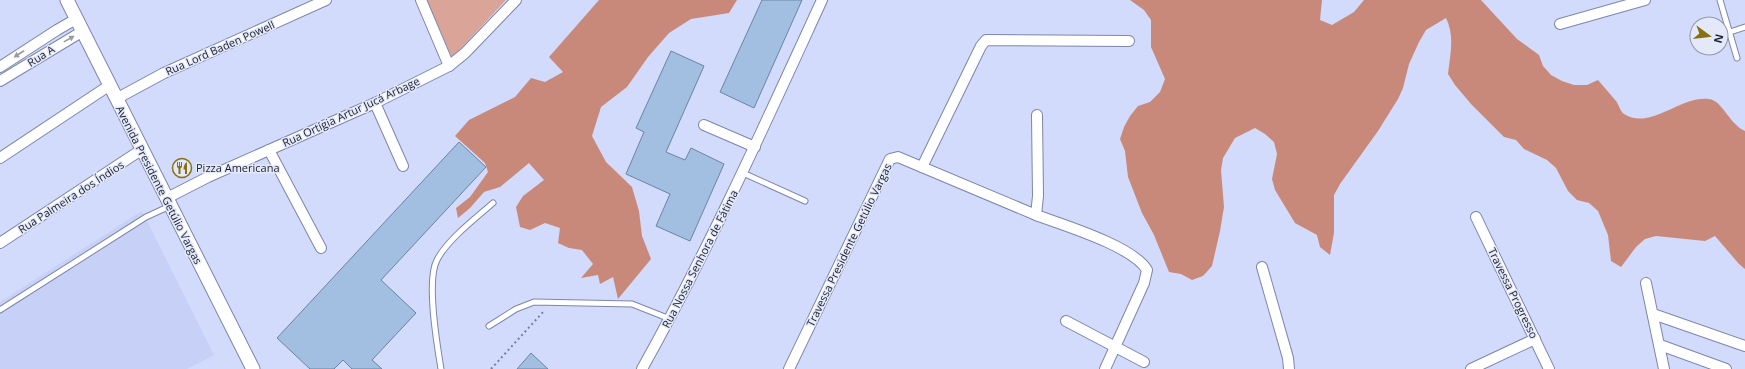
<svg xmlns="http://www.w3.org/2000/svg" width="1745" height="369" viewBox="0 0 1745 369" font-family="'Open Sans',sans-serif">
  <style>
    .built { fill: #c7d0f6 }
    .green { fill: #dba498 }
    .forest { fill: #c9897a }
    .building { fill: #a2bee0; stroke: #6a84a4 }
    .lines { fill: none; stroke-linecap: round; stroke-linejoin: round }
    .service-casing { stroke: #7d86ab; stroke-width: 7 }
    .minor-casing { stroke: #7d86ab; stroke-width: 12 }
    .tertiary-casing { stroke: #7d86ab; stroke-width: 15 }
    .path { stroke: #797f97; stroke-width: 2; stroke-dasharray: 2 3; stroke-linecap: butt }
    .service { stroke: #fff; stroke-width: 5 }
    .minor { stroke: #fff; stroke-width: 10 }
    .tertiary { stroke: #fff; stroke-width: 13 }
    .oneway { fill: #999ba1 }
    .labels { text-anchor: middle; stroke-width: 3; stroke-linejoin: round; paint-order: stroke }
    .street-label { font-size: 11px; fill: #1c202e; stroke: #e4e9f9 }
    .poi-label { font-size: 11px; fill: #1c202e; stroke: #e4e9f9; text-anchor: start }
  </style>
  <rect width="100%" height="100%" fill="#d2dbfb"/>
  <polygon class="built" points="142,211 214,355 187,369 0,369 0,302"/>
  <polygon class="green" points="427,0 506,0 452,58"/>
  <g class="forest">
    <polygon points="599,0 737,0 729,13 691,19 669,33 648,57 627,87 601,107 592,136 606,162 632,187 639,211 642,236 651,259 618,299 613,277 600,284 598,275 581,278 593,264 582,250 569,248 558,243 560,228 545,223 530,230 520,227 516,207 523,196 544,180 529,163 500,187 484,192 470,208 458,218 456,208 470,197 488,172 485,163 455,136 469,120 515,97 531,78 545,82 563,72 549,57"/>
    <path d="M1130 0H1322L1320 20 1332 25 1354 12 1364 0H1481L1517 39 1539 55 1543 66 1551 75 1562 81 1574 85H1587L1598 80C1604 87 1610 94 1616 101 1619 105 1620 111 1624 114 1650 131 1681 95 1709 99 1723 101 1729 124 1745 131V269L1739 264 1715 236 1705 241 1656 236 1645 239 1636 247 1621 267 1611 261 1608 235 1598 211 1589 203 1577 200 1568 191 1556 168 1547 160 1524 149 1516 140 1504 137 1471 104 1455 85 1448 74C1450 55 1455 36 1446 18L1426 30 1419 42 1409 64 1403 88 1398 99 1378 131 1340 184 1334 195V233L1330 255 1320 247 1317 235 1295 223 1275 190 1272 179 1277 154 1274 142 1265 134 1255 128 1235 138 1223 158 1221 170 1224 207 1220 231 1212 266 1203 276 1192 280 1181 274 1169 272 1154 235 1142 213 1128 177 1125 151 1120 139 1124 127 1130 116 1138 106 1150 102 1160 92 1165 79 1151 47V20L1144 10Z"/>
  </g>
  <g class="building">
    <polygon points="762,0 802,0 754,108 720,92"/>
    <polygon points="671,51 704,66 666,152 685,160 691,148 724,164 690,241 656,226 670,194 626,174 644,132 636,128"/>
    <polygon points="459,142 486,167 381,280 416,313 372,360 382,369 352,369 343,360 334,369 310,369 277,338"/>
    <polygon points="531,353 548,369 517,369"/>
  </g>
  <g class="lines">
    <defs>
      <g id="service">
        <polyline points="1720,0 1737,58"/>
        <polyline points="1730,32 1745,27"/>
        <polyline points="743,173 805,201"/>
        <polyline points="0,310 146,217 170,206"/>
        <polyline points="489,326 516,309 534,302 632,304 670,319"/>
        <path d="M441 369C437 345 426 280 437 260 447 240 476 218 493 203"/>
      </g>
      <g id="minor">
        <polyline points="421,0 449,66"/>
        <polyline points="1560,24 1645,0"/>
        <polyline points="0,67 57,30 76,19"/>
        <polyline points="0,81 83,31"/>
        <polyline points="116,99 164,73 326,0"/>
        <polyline points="375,103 403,166"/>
        <polyline points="704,125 755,147"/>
        <polyline points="269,150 321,248"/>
        <polyline points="0,158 110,85"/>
        <polyline points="922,167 981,46 986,40 1129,41"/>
        <polyline points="167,198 208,177 375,103 449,66 465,53 516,0"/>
        <path d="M1036 215C1063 225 1133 246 1147 270L1144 283 1105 369"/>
        <polyline points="1476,217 1549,369"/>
        <polyline points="0,243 141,150"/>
        <polyline points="1262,267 1288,358 1289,369"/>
        <polyline points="1646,283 1664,369"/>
        <polyline points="1653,314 1745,346"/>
        <polyline points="1066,321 1144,362"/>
        <polyline points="1660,345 1726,369"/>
        <path d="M642 369C709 249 765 124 822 0"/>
        <polyline points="789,369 890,159 898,157 1036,215 1038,196 1037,115"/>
        <polyline points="1471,369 1535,339"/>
      </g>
      <polyline id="tertiary" points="67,0 253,369"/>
    </defs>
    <use href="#service" class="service-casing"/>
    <use href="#minor" class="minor-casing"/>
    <use href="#tertiary" class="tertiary-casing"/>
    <polyline class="path" points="491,369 544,311"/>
    <use href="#service" class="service"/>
    <use href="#minor" class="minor"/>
    <use href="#tertiary" class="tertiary"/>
  </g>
  <defs><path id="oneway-solid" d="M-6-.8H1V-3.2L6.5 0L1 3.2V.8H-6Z"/></defs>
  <g class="oneway">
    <use href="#oneway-solid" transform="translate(69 39) rotate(-29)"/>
    <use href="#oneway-solid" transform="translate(19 54) rotate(147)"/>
  </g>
  <defs>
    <symbol id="restaurant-ring" viewBox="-11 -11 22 22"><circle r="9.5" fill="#e4e9f9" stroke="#877010" stroke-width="1.5"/><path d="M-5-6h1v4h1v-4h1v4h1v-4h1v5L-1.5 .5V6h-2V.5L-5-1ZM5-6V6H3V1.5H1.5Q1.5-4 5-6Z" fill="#877010"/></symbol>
  </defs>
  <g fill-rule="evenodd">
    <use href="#restaurant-ring" x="171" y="157" width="22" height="22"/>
  </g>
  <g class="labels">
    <g class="street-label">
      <text transform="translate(220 48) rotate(-24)" y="4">Rua Lord Baden Powell</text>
      <text transform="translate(41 56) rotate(-32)" y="4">Rua A</text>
      <text transform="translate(351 112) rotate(-25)" y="4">Rua Ortígia Artur Jucá Arbage</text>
      <text transform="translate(159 185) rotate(63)" y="4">Avenida Presidente Getúlio Vargas</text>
      <text transform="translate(71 197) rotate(-33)" y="4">Rua Palmeira dos Índios</text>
      <text transform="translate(849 245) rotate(-64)" y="4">Travessa Presidente Getúlio Vargas</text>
      <text transform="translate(700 259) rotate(-63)" y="4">Rua Nossa Senhora de Fátima</text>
      <text transform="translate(1513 293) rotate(64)" y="4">Travessa Progresso</text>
    </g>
    <g class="poi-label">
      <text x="196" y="172">Pizza Americana</text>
    </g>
  </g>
  <g transform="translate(1709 36) rotate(105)"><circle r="19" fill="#e4e9f9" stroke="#9499a8"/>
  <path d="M0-3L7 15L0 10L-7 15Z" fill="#877010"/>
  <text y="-6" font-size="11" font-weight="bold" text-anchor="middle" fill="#1c202e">N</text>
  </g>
</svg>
